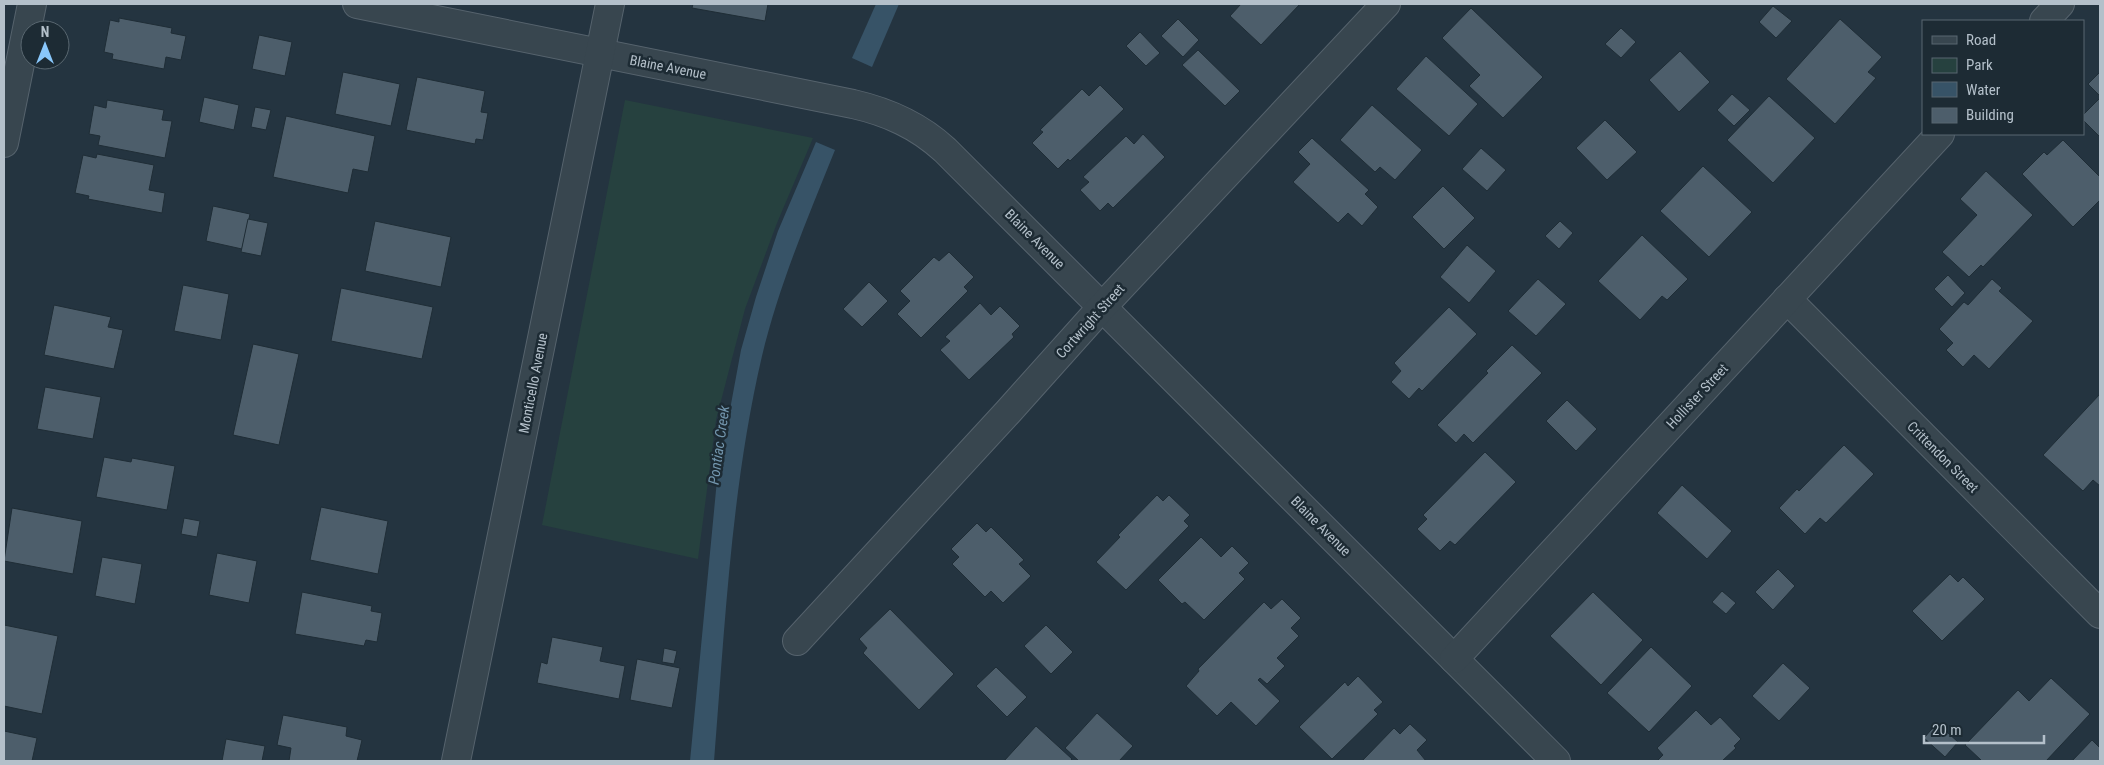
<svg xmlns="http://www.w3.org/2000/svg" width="2104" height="765" viewBox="0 0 2104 765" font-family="'Roboto Condensed',sans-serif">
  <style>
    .green { fill: #26413f }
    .water { fill: #375367 }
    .building { fill: #4d5e6b; stroke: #1f2d36 }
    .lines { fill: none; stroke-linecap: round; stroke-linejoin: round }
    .street-casing { stroke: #56636d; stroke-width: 30 }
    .street { stroke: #38464f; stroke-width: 28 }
    .labels { text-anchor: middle; stroke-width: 5; stroke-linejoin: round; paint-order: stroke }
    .street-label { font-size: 14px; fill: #b4c0ca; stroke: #1d2b34 }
    .water-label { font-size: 15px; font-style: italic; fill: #7396ae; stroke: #1d2b34 }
  </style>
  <rect width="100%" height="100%" fill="#243440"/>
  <polygon class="green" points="625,100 813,138 777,223 745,309 716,420 698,559 542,525"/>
  <g class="water">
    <polygon points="876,4 899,4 872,67 852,58"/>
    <path d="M816 142 835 150C808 217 779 285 762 356 731 489 725 626 714 761H690L717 480 741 350 756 297 778 231Z"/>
  </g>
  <g class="building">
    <polygon points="693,4 768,4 765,21 692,8"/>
    <polygon points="1241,4 1300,4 1261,45 1230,16"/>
    <polygon points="1773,6 1792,21 1776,38 1759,22"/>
    <polygon points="1471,8 1543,77 1503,118 1469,86 1480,75 1442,38"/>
    <polygon points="119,18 172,28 171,33 186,36 181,60 166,57 164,69 112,59 113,54 104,52 110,20 119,22"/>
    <polygon points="1178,19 1199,40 1183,57 1161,36"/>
    <polygon points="1840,19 1882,57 1868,72 1876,78 1835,124 1786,79"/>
    <polygon points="1621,28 1636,42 1621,58 1605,44"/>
    <polygon points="1140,32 1160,53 1146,66 1126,46"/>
    <polygon points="259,35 292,42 285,76 252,69"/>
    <polygon points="1198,50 1240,91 1225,106 1182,65"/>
    <polygon points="1680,51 1710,82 1679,112 1649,80"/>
    <polygon points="1426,56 1478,104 1449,136 1396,89"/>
    <polygon points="343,72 400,84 391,126 335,114"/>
    <polygon points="2100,72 2100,96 2088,84"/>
    <polygon points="417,77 485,91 481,112 488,113 483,140 476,139 475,144 406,130"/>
    <polygon points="1100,85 1124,109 1070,161 1068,159 1058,169 1032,143 1043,132 1040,130 1082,89 1089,96"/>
    <polygon points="1732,94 1750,110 1734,126 1717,110"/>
    <polygon points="1769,96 1815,138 1773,183 1727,140"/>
    <polygon points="204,97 239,105 234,130 199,122"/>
    <polygon points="2100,98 2100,137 2083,120 2083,115"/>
    <polygon points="107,100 164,110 162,120 172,121 165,158 98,145 100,136 89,134 94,105 106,108"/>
    <polygon points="1372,105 1422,150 1395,180 1380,167 1375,172 1340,140"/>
    <polygon points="255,107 271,110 266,130 251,127"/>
    <polygon points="286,116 375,136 368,172 353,169 348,193 273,177"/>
    <polygon points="1605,120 1637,152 1607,180 1576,148"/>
    <polygon points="1143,134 1165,157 1113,208 1108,203 1100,211 1080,190 1089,182 1083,177 1126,136 1134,144"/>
    <polygon points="1312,138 1369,190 1365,194 1378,207 1362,226 1348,213 1338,223 1293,182 1310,164 1298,152"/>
    <polygon points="2063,140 2100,177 2100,200 2073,227 2022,174 2044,152 2047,155"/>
    <polygon points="1481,148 1506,170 1487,191 1462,169"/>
    <polygon points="97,154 154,165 149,190 165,193 162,213 88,199 89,196 75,193 83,155 96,158"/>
    <polygon points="1703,166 1752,212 1709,257 1660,211"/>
    <polygon points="1986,171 2033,215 1983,267 1981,265 1969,277 1942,252 1977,215 1960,199"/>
    <polygon points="1443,186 1475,218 1444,249 1412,217"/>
    <polygon points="213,206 250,214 242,249 206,241"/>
    <polygon points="248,219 268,223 261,256 241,252"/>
    <polygon points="375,221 451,237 441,287 365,271"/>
    <polygon points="1560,221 1573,233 1559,249 1545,236"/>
    <polygon points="1642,235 1688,279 1667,300 1662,296 1640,320 1598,281"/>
    <polygon points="1467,245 1496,271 1469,303 1440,277"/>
    <polygon points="949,252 974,277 964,287 968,291 921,338 897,314 910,301 900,291 934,257 939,261"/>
    <polygon points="1948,275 1965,293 1952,307 1934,289"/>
    <polygon points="1538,279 1566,304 1536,336 1508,311"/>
    <polygon points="1992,279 2002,288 1999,291 2033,321 1989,369 1974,355 1963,367 1946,350 1953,343 1939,329 1964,302 1968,305"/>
    <polygon points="869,282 888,301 862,327 843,309"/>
    <polygon points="183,285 229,294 221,340 174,331"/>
    <polygon points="341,288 433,307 422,359 331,341"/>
    <polygon points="980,303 991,315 1000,306 1020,326 1012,334 1014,337 969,380 940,350 950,341 945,337"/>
    <polygon points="54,305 111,317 108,327 123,330 114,369 44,355"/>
    <polygon points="1449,307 1477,334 1422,391 1419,388 1409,399 1391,382 1401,371 1394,363"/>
    <polygon points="253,344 299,354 279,445 233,435"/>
    <polygon points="1512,345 1542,373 1473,443 1464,434 1456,443 1437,425 1488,373 1486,371"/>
    <polygon points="45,387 101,397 93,439 37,429"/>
    <polygon points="2100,394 2100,486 2093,480 2083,491 2043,455"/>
    <polygon points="1567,400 1597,429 1576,451 1546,421"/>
    <polygon points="1844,445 1874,474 1826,523 1820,518 1805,534 1779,508 1797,489 1799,491"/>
    <polygon points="1485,452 1516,482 1455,545 1450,541 1440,551 1417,529 1427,519 1423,515"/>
    <polygon points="104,457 131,462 132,458 175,466 167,510 96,497"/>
    <polygon points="1682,485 1732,531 1707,559 1657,513"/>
    <polygon points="1157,495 1163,501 1169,495 1190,515 1184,521 1189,526 1126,590 1096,562 1120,537 1118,535"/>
    <polygon points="321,507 388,521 378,574 310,560"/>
    <polygon points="12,508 82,521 73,574 4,561"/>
    <polygon points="184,518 200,521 197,537 181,534"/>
    <polygon points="977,523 986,532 991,527 1024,560 1019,564 1031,576 1003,603 991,591 985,597 952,564 959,557 951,549"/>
    <polygon points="1201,537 1221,557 1232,546 1249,563 1239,573 1245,579 1204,620 1185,602 1182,604 1158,580"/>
    <polygon points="217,553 257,561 249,603 209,595"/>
    <polygon points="102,557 142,564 135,604 95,596"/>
    <polygon points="1778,569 1795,586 1773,610 1755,592"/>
    <polygon points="1950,574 1958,582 1963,577 1985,599 1942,641 1912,611"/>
    <polygon points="1722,591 1736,603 1726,614 1712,602"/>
    <polygon points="302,592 372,606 371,611 382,613 377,642 366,640 364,646 295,634"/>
    <polygon points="1593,592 1643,640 1601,685 1550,636"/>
    <polygon points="1282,599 1301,618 1291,628 1299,636 1277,658 1285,666 1267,684 1260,678 1258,680 1280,701 1256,726 1231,702 1217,716 1186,686 1199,671 1198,669 1264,602 1271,609"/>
    <polygon points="890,609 954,674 919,710 863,653 867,648 859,639"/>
    <polygon points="4,625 58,636 42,714 4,706"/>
    <polygon points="1046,625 1073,652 1051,674 1024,646"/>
    <polygon points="552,637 603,647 600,661 625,666 619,699 537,683 541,662 547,664"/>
    <polygon points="1651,647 1692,686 1649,732 1607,693"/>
    <polygon points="664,648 677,651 674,664 662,662"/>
    <polygon points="637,659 680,668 672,708 630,700"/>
    <polygon points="1783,663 1810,688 1779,721 1752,696"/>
    <polygon points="996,667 1027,697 1007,717 976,686"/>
    <polygon points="1358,676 1383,702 1374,710 1378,714 1332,759 1299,727 1345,682 1348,686"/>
    <polygon points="2051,678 2090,714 2046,761 1982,761 1965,745 2018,690 2029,701"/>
    <polygon points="1696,710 1711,725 1720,717 1741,739 1734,746 1736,748 1722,761 1657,761 1663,755 1657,748"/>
    <polygon points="1097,713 1133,746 1119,761 1079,761 1065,748"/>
    <polygon points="283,715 347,727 346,736 362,740 357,761 289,761 291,748 277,745"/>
    <polygon points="1937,723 1958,742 1945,757 1924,738"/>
    <polygon points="1410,724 1427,740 1417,750 1426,761 1362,761 1394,728 1400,734"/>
    <polygon points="1036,726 1072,759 1070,761 1004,761"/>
    <polygon points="4,731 37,738 32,761 4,761"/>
    <polygon points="226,739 265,746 262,761 222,761"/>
    <polygon points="2092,740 2100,748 2100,761 2072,761"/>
  </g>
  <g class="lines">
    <defs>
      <g id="street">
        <path d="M357 4 853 104C888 112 918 125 945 150L1556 761"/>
        <polyline points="2044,21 2060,4"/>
        <polyline points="4,143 32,4"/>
        <polyline points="1787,299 2100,614"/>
        <polyline points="797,641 1008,412 1102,307 1386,4"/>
        <polyline points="1454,659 1940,134"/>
        <polyline points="456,761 610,4"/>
      </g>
    </defs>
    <use href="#street" class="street-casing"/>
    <use href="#street" class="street"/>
  </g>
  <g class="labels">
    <g class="street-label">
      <text transform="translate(668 67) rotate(11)" y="5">Blaine Avenue</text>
      <text transform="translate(1035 239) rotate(45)" y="5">Blaine Avenue</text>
      <text transform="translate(1090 321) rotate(-48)" y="5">Cortwright Street</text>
      <text transform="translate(533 383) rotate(-79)" y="5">Monticello Avenue</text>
      <text transform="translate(1697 396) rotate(-47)" y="5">Hollister Street</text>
      <text transform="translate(1943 457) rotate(45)" y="5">Crittendon Street</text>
      <text transform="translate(1321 526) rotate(45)" y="5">Blaine Avenue</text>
    </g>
    <g class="water-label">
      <text transform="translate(719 445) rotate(-82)" y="5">Pontiac Creek</text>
    </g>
  </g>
  <rect width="2104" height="765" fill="none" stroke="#b4c0ca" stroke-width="10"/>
  <rect x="1922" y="20" width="162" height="115" fill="#1d2b34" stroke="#596770"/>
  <rect x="1932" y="36" width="25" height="8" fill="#38464f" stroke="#596770"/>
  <text x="1966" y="45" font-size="15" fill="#b4c0ca">Road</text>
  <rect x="1932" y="58" width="25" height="15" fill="#26413f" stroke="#596770"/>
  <text x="1966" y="70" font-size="15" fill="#b4c0ca">Park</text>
  <rect x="1932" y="82" width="25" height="15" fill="#375367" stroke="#596770"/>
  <text x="1966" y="95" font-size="15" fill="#b4c0ca">Water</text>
  <rect x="1932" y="108" width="25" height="15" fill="#4d5e6b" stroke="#596770"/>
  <text x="1966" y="120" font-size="15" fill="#b4c0ca">Building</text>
  <g transform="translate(45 45)"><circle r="24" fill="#1d2b34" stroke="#596770"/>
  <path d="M0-4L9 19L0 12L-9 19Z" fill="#89c7fb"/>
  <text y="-8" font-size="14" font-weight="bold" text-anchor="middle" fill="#b4c0ca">N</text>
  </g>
  <path d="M1924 735v8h120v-8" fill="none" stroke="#b4c0ca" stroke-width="2.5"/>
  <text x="1932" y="735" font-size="15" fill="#b4c0ca" stroke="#1d2b34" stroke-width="4" paint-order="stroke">20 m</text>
</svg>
